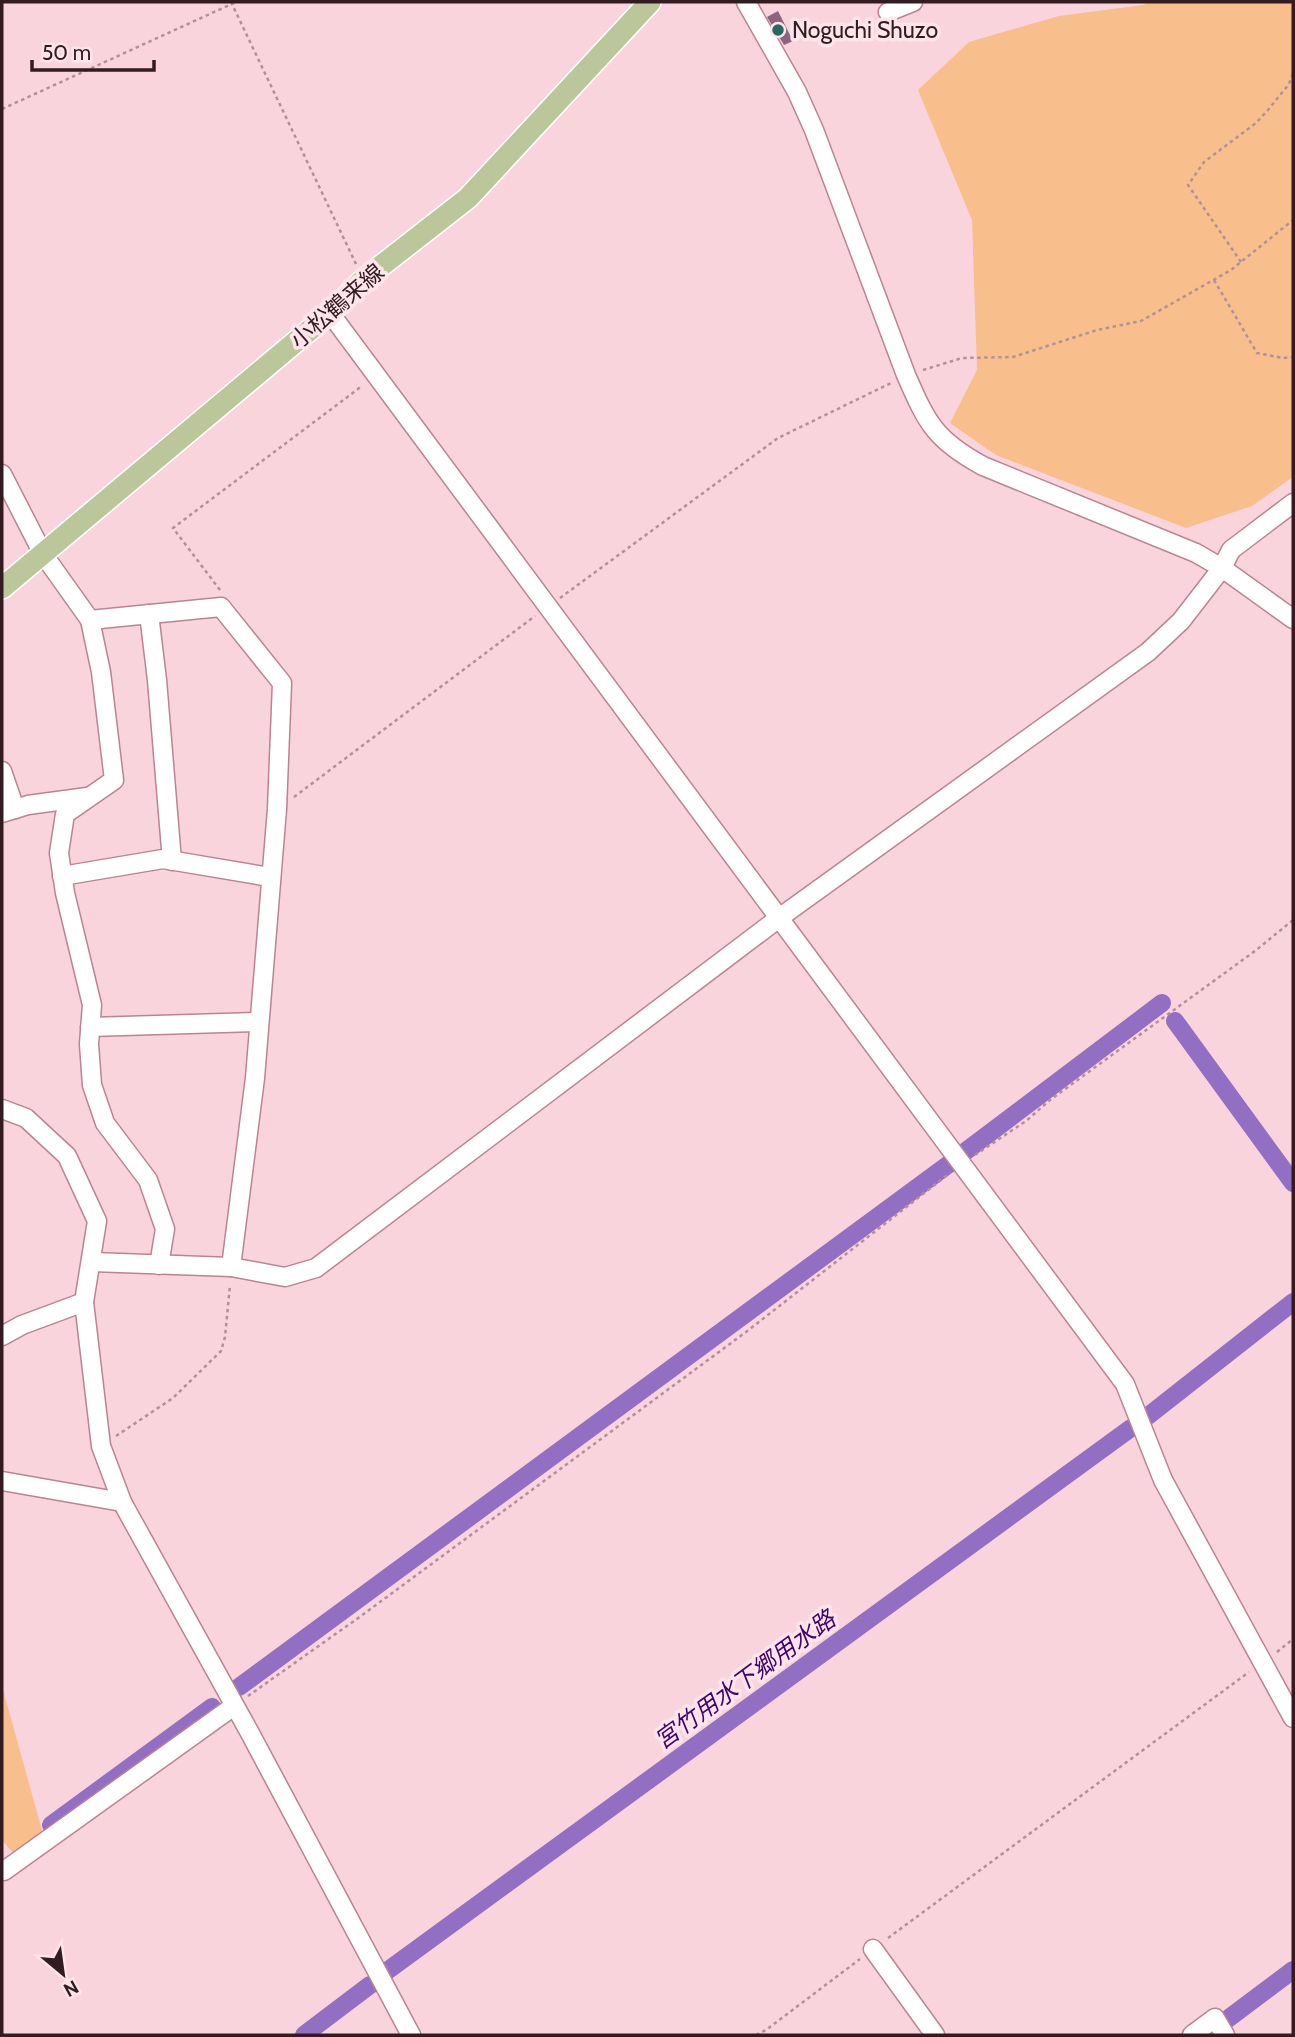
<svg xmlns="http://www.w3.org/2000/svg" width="1295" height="2037" viewBox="0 0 1295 2037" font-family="Cabin,'Noto Sans JP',sans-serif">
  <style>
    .green { fill: #f8be8c }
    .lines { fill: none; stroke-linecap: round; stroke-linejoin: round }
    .canal { stroke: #936fc4; stroke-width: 18 }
    .building { fill: #8f627e }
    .minor-casing { stroke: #bb8492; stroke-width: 21 }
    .major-casing { stroke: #fff; stroke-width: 24 }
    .path { stroke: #b19199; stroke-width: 2.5; stroke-dasharray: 3.5 3.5; stroke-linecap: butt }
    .minor { stroke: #fff; stroke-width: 18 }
    .major { stroke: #bbc79b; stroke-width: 21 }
    .poi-dot { fill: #236a60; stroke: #fee5eb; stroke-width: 2.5 }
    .labels { text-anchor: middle; stroke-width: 7; stroke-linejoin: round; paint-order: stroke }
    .poi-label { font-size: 23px; fill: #321c22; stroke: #fee5eb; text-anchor: start }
    .street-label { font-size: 23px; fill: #321c22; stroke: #fee5eb }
    .water-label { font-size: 24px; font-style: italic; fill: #420471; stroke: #fee5eb }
  </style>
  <rect width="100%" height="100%" fill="#f9d4dd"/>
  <g class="green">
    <polygon points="1149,2 1293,2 1293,477 1252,506 1186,528 996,455 950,423 977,370 972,220 918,90 969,42 1059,16 1143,5"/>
    <polygon points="2,1686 43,1834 13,1853 2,1840"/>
  </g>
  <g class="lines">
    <g class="canal">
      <polyline points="1175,1021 1293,1183"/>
      <polyline points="966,1151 1162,1003"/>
      <polyline points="1148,1416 1293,1302"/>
      <polyline points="239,1687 949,1164"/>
      <polyline points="51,1825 212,1707"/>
      <polyline points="387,1971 1131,1428"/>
      <polyline points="1225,2021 1293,1970"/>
      <polyline points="304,2035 370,1985"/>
    </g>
  </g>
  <polygon class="building" points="778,11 793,41 784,45 767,17"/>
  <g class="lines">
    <defs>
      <g id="minor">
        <path d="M746 2 797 92 814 130 906 375C927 423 935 440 983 466L1196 553 1222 568 1293 619"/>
        <polyline points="888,12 913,2"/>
        <polyline points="330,313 1125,1384 1163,1480 1293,1718"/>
        <polyline points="2,474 43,554 90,620 101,672 114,780 65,814 59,853 65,893 92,1005 89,1044 92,1085 105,1123 148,1180 165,1229 159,1265"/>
        <polyline points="149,614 157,680 172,861"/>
        <polyline points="90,620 221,607 282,683 277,809 255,1078 231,1267"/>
        <polyline points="2,771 15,809"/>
        <polyline points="2,813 28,805 87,797"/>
        <polyline points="62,876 163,859 270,877"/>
        <polyline points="90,1027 259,1022"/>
        <polyline points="2,1109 26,1118 67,1156 97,1221 84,1302 101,1446 122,1502 251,1735 411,2035"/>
        <polyline points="92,1262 231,1267 285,1277 316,1268 779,918 1148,652 1181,621 1222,568 1231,550 1293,503"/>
        <polyline points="2,1336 22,1325 84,1302"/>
        <polyline points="2,1481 122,1502"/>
        <polyline points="4,1871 234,1706"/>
        <polyline points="873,1949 935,2035"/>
        <polyline points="1192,2035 1215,2018 1225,2035"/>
      </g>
      <polyline id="major" points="2,588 330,313 363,280 468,198 650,2"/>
    </defs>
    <use href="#minor" class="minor-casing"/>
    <use href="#major" class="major-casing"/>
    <g class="path">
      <polyline points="231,2 356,264"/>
      <polyline points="2,109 236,2"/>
      <polyline points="1241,262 1188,185 1204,162 1256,123 1268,110 1289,84 1293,73"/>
      <polyline points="1214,280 1257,353 1283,358 1293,357"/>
      <polyline points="923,370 962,358 1013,357 1097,330 1141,321 1231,270 1293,220"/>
      <polyline points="220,590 173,528 362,386"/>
      <polyline points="560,598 778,438 891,383"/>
      <polyline points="294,797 535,616"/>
      <polyline points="975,1155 1026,1121 1050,1100 1255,951 1293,920"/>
      <polyline points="116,1436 173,1398 221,1351 225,1337 230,1285"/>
      <polyline points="1277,1652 1293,1639"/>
      <polyline points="248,1696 361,1616 746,1332 950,1173"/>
      <polyline points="888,1938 1249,1672"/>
      <polyline points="756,2035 766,2030 860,1959"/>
    </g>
    <use href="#minor" class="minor"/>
    <use href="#major" class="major"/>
  </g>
  <circle class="poi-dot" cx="778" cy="30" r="7"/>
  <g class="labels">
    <g class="poi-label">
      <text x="792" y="38">Noguchi Shuzo</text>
    </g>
    <g class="street-label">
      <text transform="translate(337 306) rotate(-41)" y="8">小松鶴来線</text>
    </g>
    <g class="water-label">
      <text transform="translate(745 1680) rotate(-36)" y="8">宮竹用水下郷用水路</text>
    </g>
  </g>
  <rect width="1295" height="2037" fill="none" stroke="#321c22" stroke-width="7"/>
  <g transform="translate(63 1974) rotate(151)" stroke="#fee5eb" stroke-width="5" paint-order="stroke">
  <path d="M0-5L12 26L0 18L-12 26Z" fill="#321c22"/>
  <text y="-10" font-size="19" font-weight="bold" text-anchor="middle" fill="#321c22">N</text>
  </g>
  <path d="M32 60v10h122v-10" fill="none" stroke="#321c22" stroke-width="3.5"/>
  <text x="42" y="60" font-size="21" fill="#321c22" stroke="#fee5eb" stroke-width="5" paint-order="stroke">50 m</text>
</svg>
